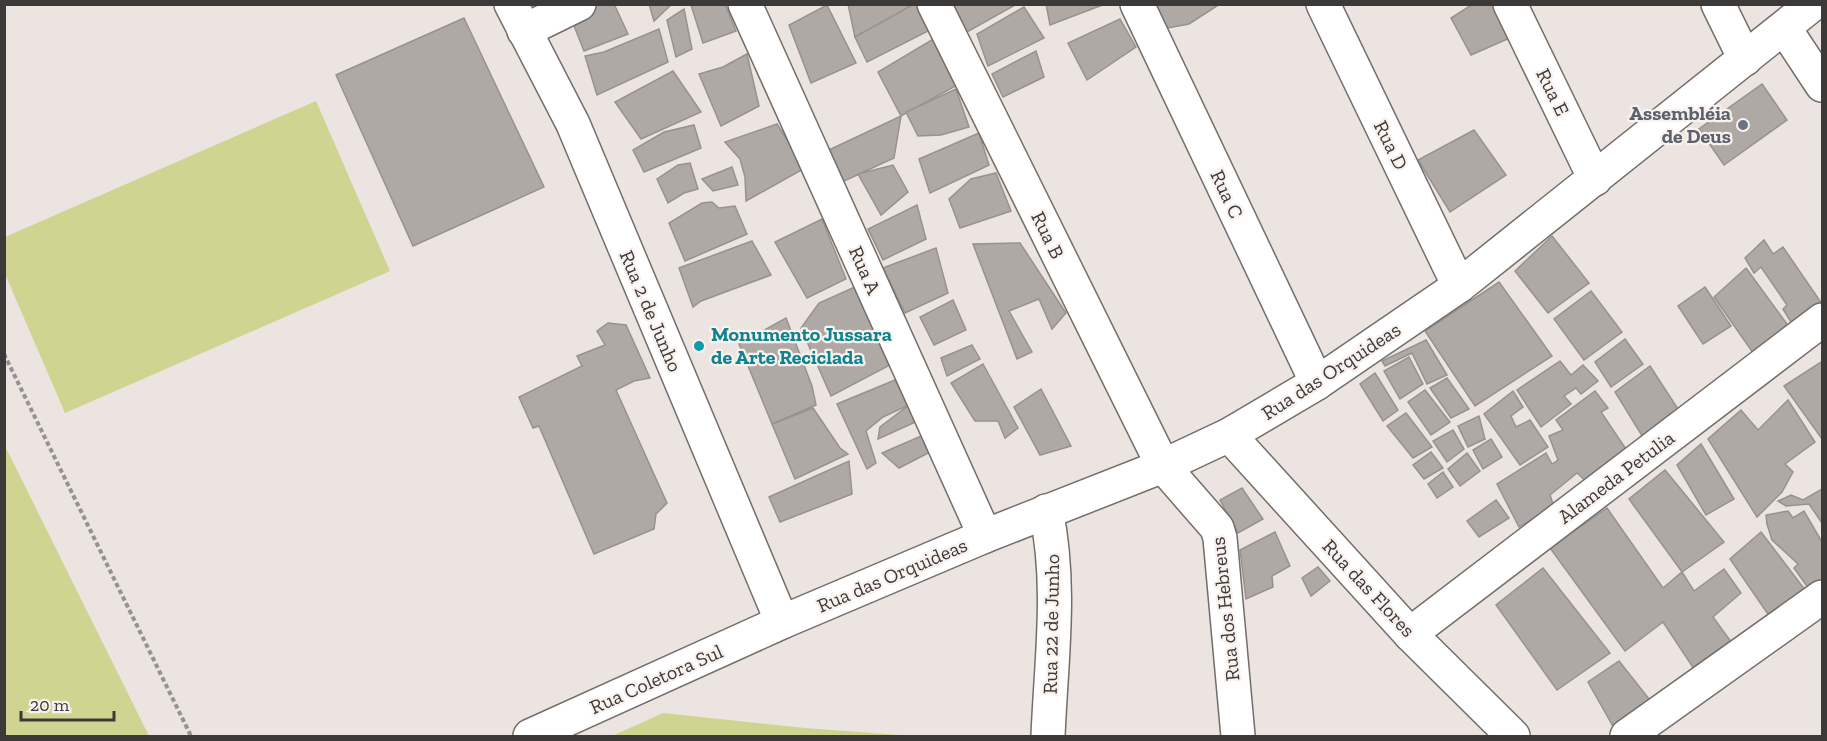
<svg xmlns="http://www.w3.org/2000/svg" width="1827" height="741" viewBox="0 0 1827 741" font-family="'Zilla Slab',serif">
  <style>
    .green { fill: #d0d491 }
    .building { fill: #afa9a5; stroke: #98928e; stroke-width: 1.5 }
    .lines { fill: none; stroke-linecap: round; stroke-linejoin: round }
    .minor-casing { stroke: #736e6a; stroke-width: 36 }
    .path { stroke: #96928f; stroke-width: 4; stroke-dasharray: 4.5 3; stroke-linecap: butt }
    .minor { stroke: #fff; stroke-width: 33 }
    .worship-dot { fill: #6b7280; stroke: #f8f1ed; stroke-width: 2 }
    .culture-dot { fill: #0f9aa8; stroke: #f8f1ed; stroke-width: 2 }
    .labels { text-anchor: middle; stroke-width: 4.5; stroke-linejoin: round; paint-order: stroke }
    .street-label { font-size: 20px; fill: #3c3a38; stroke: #f8f1ed }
    .worship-label { font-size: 20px; font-weight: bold; fill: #5b616d; stroke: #f8f1ed; text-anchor: end }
    .culture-label { font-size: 20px; font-weight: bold; fill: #0d838f; stroke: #f8f1ed; text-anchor: start }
  </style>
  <rect width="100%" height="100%" fill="#ebe4e0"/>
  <g class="green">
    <polygon points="316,101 390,271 65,413 5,274 5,237"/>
    <polygon points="4,446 5,446 149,736 5,736"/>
    <polygon points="663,713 805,728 914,736 612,736"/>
  </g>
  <g class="building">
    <polygon points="596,4 614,4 628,34 584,51 571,18"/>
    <polygon points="649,4 672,4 654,21"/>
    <polygon points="725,4 736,31 703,43 691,5"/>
    <polygon points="848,4 908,4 909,8 855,37"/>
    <polygon points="914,4 917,4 932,29 867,62 855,37"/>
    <polygon points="951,4 1017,4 967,32"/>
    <polygon points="1046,4 1105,4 1050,25"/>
    <polygon points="1148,4 1220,4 1189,24 1157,30"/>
    <polygon points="1473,4 1500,4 1517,35 1471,55 1451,18"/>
    <polygon points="827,5 856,63 811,83 789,25"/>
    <polygon points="1024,7 1044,38 988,66 977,34"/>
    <polygon points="684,9 692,49 676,57 667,20"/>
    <polygon points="464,18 544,187 413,246 336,75"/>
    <polygon points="1120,19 1136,47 1087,80 1068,43"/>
    <polygon points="659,29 668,62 597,95 585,56 604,52"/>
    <polygon points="935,38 961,83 901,116 878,72"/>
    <polygon points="1036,51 1044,77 1003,97 992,74"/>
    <polygon points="747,54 759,106 721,126 699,74 723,67"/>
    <polygon points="673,71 701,112 641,139 615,102"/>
    <polygon points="1762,84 1787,120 1724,165 1699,129"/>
    <polygon points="956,89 969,127 941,135 918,136 906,112"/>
    <polygon points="901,116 894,158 842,182 829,150"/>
    <polygon points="777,124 805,168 746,201 745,177 740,159 725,142"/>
    <polygon points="694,125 701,148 644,172 633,150 664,132"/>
    <polygon points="1474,130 1506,175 1450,212 1418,160"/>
    <polygon points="979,133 989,165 930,193 919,159"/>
    <polygon points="690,163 698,189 684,193 668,203 657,179 678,165"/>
    <polygon points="893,165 908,192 881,215 858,174"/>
    <polygon points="732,167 738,185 713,191 702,179"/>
    <polygon points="996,173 1011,211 960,228 949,199 971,179"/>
    <polygon points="712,202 719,208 735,206 747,234 685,261 669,223 702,203"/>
    <polygon points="917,205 926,239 883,260 868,229"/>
    <polygon points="822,219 846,279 807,298 775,242"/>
    <polygon points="1552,236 1589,283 1548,313 1515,271"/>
    <polygon points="1764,240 1773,254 1783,247 1822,304 1822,309 1794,327 1783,309 1787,305 1761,267 1754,273 1745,258"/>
    <polygon points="752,241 771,275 701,301 693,307 679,268"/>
    <polygon points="1020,243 1066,313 1052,329 1039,299 1009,311 1032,352 1017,359 973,244"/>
    <polygon points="936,248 948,293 905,313 883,268"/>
    <polygon points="1746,268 1792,331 1758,360 1714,297"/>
    <polygon points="1499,282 1552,356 1475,406 1425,331"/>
    <polygon points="857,286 890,365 831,396 801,328 819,303"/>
    <polygon points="1705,287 1731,326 1703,344 1678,306"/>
    <polygon points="1591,291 1622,332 1584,360 1554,319"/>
    <polygon points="953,300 966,330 934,345 920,317"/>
    <polygon points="786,318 812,386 816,405 772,424 739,344"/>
    <polygon points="608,323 626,325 650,378 634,381 616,390 667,503 656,514 654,529 594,554 539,426 533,428 519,397 582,366 577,356 605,345 597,331"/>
    <polygon points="1625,339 1643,364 1611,387 1595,362"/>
    <polygon points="1426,340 1447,375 1427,384 1412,353 1385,366 1382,361"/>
    <polygon points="972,345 980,359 947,376 941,358"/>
    <polygon points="1409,357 1423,384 1400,399 1384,371"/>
    <polygon points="1560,361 1571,375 1583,365 1598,381 1581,394 1576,388 1564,396 1571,404 1541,427 1517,390"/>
    <polygon points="1821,362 1822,364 1822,439 1784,386"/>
    <polygon points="983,364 1018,428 1005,438 998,421 975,421 951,383"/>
    <polygon points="1650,366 1680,412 1644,439 1615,392"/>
    <polygon points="1375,373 1398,410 1383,421 1360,384"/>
    <polygon points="1447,378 1469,409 1451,418 1430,388"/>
    <polygon points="895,380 909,405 883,417 866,431 876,463 867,469 837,404"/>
    <polygon points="1041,389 1071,446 1040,455 1014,407"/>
    <polygon points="1425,390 1450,422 1431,435 1408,402"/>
    <polygon points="1513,391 1523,407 1511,416 1516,427 1530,420 1548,447 1520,465 1484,414"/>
    <polygon points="1595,391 1608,408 1601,412 1628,452 1588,483 1577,473 1550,495 1554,507 1519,527 1497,484 1546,453 1552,464 1558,460 1549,436 1563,430 1556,420"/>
    <polygon points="1788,400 1815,442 1785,464 1793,472 1782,492 1757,517 1708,439 1741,410 1758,430"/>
    <polygon points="909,405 920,420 878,439 880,427"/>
    <polygon points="813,408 840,448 848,454 795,479 772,424"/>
    <polygon points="1406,413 1432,447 1413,458 1387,426"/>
    <polygon points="1479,416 1485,439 1468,447 1458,426"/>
    <polygon points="1453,430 1464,449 1447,462 1433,441"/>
    <polygon points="928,433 932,451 899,468 882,453"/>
    <polygon points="1491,439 1502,457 1483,469 1473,450"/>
    <polygon points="1701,444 1734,499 1706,515 1677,465"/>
    <polygon points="1431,452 1443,468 1424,479 1413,465"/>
    <polygon points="1467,453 1480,471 1460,486 1448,469"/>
    <polygon points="849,461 852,494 780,522 769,497"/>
    <polygon points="1665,470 1724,542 1682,572 1629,499"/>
    <polygon points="1443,472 1453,487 1437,498 1428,484"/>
    <polygon points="1242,488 1263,519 1238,533 1220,500"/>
    <polygon points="1822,489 1822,523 1809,504 1786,506 1778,501 1791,495 1803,500"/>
    <polygon points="1496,500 1509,518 1479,537 1467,521"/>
    <polygon points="1607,508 1663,588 1682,572 1694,591 1724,569 1741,593 1713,617 1732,643 1694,669 1663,622 1625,651 1550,548"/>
    <polygon points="1788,511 1793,518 1804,511 1822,542 1822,590 1814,596 1794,568 1798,564 1772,540 1767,524 1766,515"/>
    <polygon points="1275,532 1290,566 1272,576 1273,587 1246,599 1240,550"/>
    <polygon points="1761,532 1812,599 1774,623 1730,559"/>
    <polygon points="1318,567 1330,581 1311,596 1302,578"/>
    <polygon points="1543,568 1610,653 1557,690 1496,605"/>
    <polygon points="1619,661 1649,699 1614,728 1588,682"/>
  </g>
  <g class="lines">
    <defs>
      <g id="minor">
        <polyline points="511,4 573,124 782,622"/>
        <polyline points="745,4 985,536"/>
        <polyline points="934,4 1163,466 1217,528 1220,538 1238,736"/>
        <polyline points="1137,4 1317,383"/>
        <polyline points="1323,4 1459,286"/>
        <polyline points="1510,4 1595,179"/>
        <polyline points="1718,4 1745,59"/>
        <polyline points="1785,29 1822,85"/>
        <polyline points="524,31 579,4"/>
        <polyline points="1229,435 1410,634 1513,736"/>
        <path d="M1046 511C1062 585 1051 662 1048 736"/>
        <polyline points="1410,634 1822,320"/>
        <polyline points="530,736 782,622 985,536 1163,466 1229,435 1317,383 1459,286 1813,4"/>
        <polyline points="1627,736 1822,597"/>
      </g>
    </defs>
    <use href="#minor" class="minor-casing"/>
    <polyline class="path" points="4,354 191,736"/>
    <use href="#minor" class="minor"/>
  </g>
  <circle class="worship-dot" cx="1743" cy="125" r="6"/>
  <circle class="culture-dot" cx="699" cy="346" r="6"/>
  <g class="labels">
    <g class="street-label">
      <text transform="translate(1553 92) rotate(64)" y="7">Rua E</text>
      <text transform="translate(1391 145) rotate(64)" y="7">Rua D</text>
      <text transform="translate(1227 194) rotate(65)" y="7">Rua C</text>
      <text transform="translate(1048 235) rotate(64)" y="7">Rua B</text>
      <text transform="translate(865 270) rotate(66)" y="7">Rua A</text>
      <text transform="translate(651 311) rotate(67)" y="7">Rua 2 de Junho</text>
      <text transform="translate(1331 371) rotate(-33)" y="7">Rua das Orquideas</text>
      <text transform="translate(1616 477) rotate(-37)" y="7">Alameda Petulia</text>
      <text transform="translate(892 575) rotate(-23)" y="7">Rua das Orquideas</text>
      <text transform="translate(1369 588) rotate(47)" y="7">Rua das Flores</text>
      <text transform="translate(1225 609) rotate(-96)" y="7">Rua dos Hebreus</text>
      <text transform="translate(1051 624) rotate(-89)" y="7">Rua 22 de Junho</text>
      <text transform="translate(656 679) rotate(-24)" y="7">Rua Coletora Sul</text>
    </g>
    <g class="worship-label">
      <text x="1731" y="120">Assembléia<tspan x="1731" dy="23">de Deus</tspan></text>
    </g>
    <g class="culture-label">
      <text x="711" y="341">Monumento Jussara<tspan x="711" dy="23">de Arte Reciclada</tspan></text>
    </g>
  </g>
  <rect width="1827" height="741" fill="none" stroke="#3c3a38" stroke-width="12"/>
  <path d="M21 711v9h93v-9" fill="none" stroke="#3c3a38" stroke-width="3"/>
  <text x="30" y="711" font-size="18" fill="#3c3a38" stroke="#f8f1ed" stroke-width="4.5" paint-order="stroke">20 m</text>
</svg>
